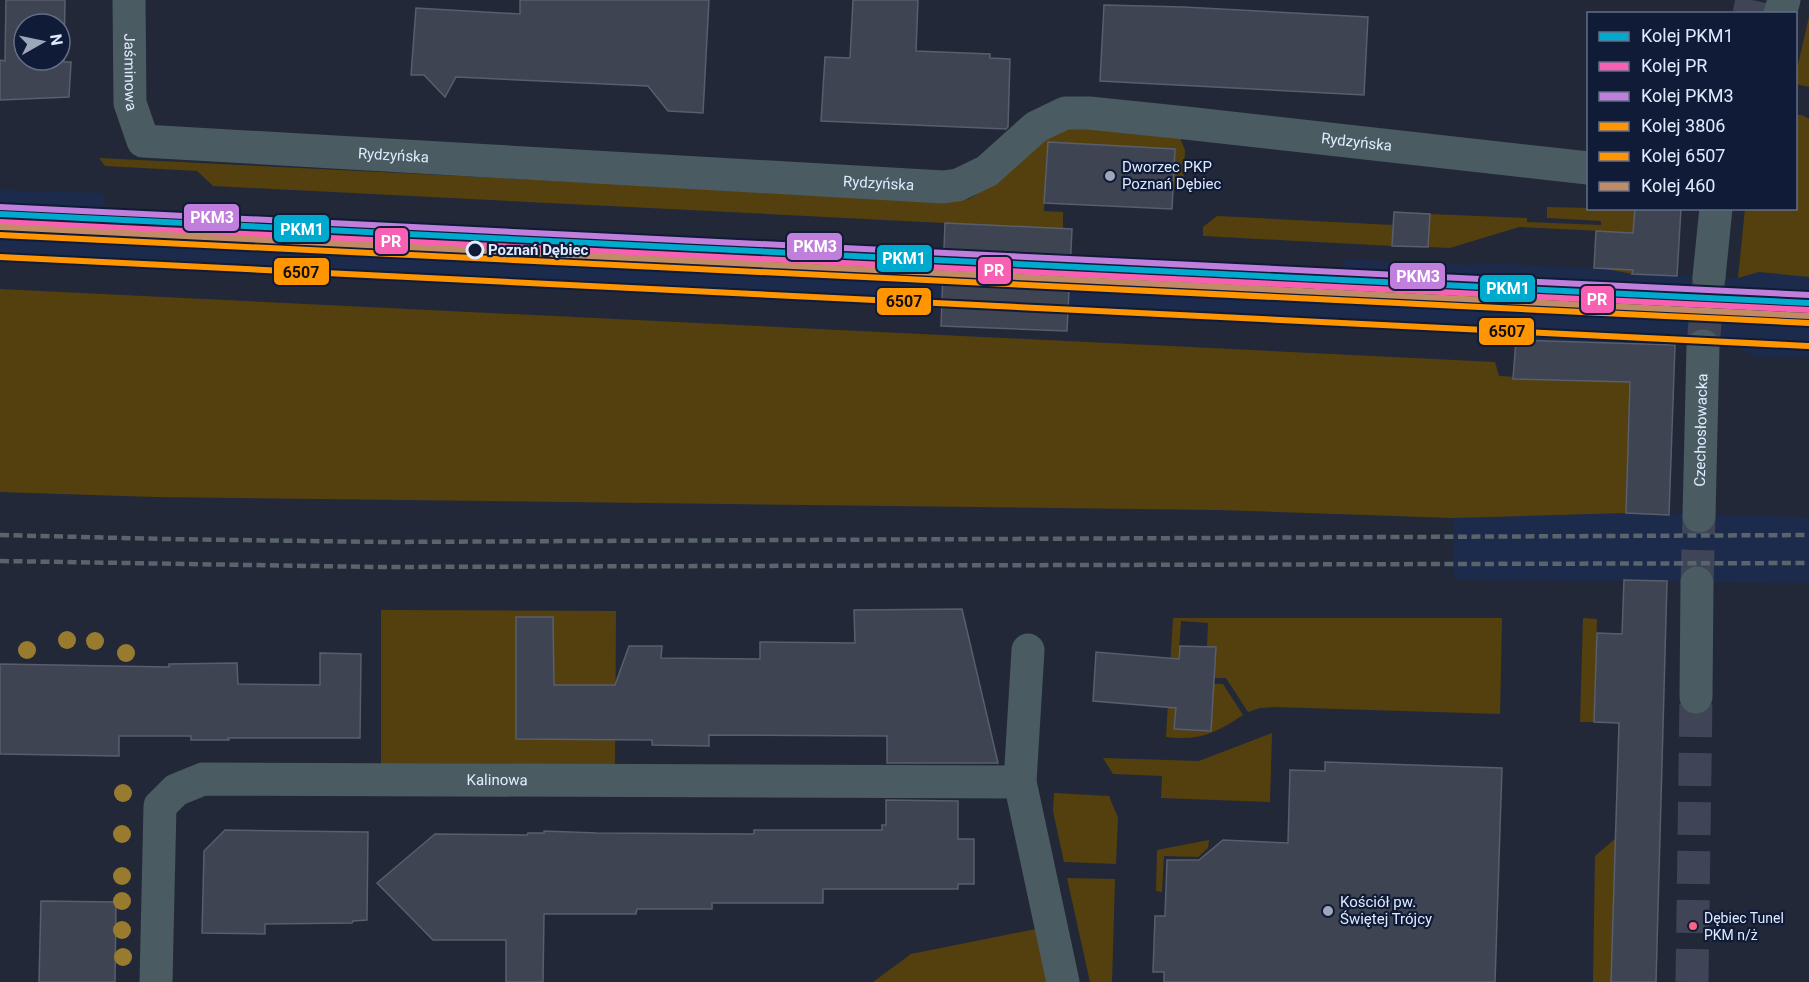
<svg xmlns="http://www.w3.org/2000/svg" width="1809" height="982" viewBox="0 0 1809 982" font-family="Roboto,sans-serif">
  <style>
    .built { fill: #1c2b4b }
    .green { fill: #54400e }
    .building { fill: #3e4451; stroke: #585e6c; stroke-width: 1.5; fill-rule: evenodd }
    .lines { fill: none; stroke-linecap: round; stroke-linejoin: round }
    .minor-tunnel { stroke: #3f4556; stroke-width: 33; stroke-dasharray: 33 16; stroke-linecap: butt }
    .minor { stroke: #4a5b62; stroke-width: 33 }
    .rail { stroke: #59646b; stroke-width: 4.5; stroke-dasharray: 9 4.5; stroke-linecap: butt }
    .rail-1-casing { stroke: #0f1b37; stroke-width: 10 }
    .rail-2-casing { stroke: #0f1b37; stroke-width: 10 }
    .rail-3-casing { stroke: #0f1b37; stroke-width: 10 }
    .rail-4-casing { stroke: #0f1b37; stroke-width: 10 }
    .rail-5-casing { stroke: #0f1b37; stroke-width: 10 }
    .rail-6-casing { stroke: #0f1b37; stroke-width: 10 }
    .rail-1 { stroke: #00a9ce; stroke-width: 6 }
    .rail-2 { stroke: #f860b3; stroke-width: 6 }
    .rail-3 { stroke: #c07fdc; stroke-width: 6 }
    .rail-4 { stroke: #ff9500; stroke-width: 6 }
    .rail-5 { stroke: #ff9500; stroke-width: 6 }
    .rail-6 { stroke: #c18c65; stroke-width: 6 }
    .tree { fill: #997b30 }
    .poi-dot { fill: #9ea7b9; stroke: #0f1b37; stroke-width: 2 }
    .stop-dot { fill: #0f1b37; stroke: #e1ebff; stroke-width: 3 }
    .bus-dot { fill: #fa6682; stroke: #0f1b37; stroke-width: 2 }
    .labels { text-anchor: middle; stroke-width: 4.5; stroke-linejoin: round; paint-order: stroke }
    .bus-label { font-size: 14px; fill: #e1ebff; stroke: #0f1b37; text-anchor: start }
    .street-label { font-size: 15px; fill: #e1ebff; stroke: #0f1b37 }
    .poi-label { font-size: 15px; fill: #e1ebff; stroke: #0f1b37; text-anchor: start }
    .stop-label { font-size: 15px; font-weight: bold; fill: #e1ebff; stroke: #0f1b37; text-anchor: start }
    .line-badge { stroke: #0f1b37; stroke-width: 2 }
    .badge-label { font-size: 16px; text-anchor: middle; font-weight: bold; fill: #fff }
    .pale-badge-label { font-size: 16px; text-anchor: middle; font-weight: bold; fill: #111 }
  </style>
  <rect width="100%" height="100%" fill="#222838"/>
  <g class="built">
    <polygon points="0,190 104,193 104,208 1344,270 1345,259 1470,265 1485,263 1606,269 1633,274 1738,278 1759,272 1809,277 1809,357 1756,357 1736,347 1496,338 1496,325 0,253"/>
    <polygon points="1626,513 1809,517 1809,583 1454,580 1453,518"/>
  </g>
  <g class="green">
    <polygon points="1809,17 1809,87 1796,84 1796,73"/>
    <polygon points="1796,115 1802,115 1809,119 1809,277 1759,272 1738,278 1745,209 1796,208"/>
    <polygon points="1055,125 1179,136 1185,150 1183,189 1173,188 1175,149 1056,143 1046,164 1044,211 1063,212 1063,229 213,186 197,171 105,166 99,158 959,201 969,199 979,193"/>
    <polygon points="1547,207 1635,209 1632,274 1606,269 1606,246 1621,232 1519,227 1450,248 1428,247 1430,214 1527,218 1527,222 1601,225 1601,221 1547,218"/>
    <polygon points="1217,216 1393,225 1392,246 1203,236 1203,227"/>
    <polygon points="0,289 1495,362 1499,376 1613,382 1614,369 1631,344 1626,513 1453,518 1219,510 154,497 0,492"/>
    <polygon points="381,610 616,611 615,765 381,764"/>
    <path d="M1173 618H1502L1500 714 1274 707 1260 708 1248 712 1226 678H1214L1216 648 1207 647 1208 623 1181 621 1174 729 1211 731 1214 684H1223L1243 715C1216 733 1200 741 1166 737Z"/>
    <polygon points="1583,618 1597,619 1594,722 1580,722"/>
    <polygon points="1272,733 1270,802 1161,798 1162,776 1113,774 1103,758 1199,761"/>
    <polygon points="1054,793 1109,796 1118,818 1116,864 1064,862 1053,811"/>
    <polygon points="1616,838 1611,982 1593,982 1595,856"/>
    <polygon points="1209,840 1208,848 1198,857 1164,856 1162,892 1156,891 1157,850"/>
    <polygon points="1067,878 1115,879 1112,982 1090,982"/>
    <polygon points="1036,929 1047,982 873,982 911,954"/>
  </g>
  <g class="building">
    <path d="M6 0H65L64 62H71L69 97 0 100V60L5 61ZM24 24H60V60H24Z"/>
    <polygon points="520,0 709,0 703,113 668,111 648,86 456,77 445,97 424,75 411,75 416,8 520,14"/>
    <polygon points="853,0 918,0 916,51 990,54 990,58 1010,59 1008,127 1006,129 821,121 825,57 850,58"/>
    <polygon points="1104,5 1184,7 1368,17 1364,95 1100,81"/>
    <polygon points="1048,142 1175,149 1172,209 1044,203"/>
    <polygon points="1635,208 1681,208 1677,276 1632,274 1633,270 1594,268 1596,231 1633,233"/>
    <polygon points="1394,212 1430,214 1428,247 1392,246"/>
    <polygon points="945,223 1072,229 1067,331 941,326"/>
    <polygon points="1516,340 1675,345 1669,515 1626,513 1630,382 1513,379"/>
    <polygon points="1624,580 1667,581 1656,982 1611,982 1619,723 1594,722 1597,633 1622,634"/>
    <polygon points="962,609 998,763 887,763 887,736 709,735 709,746 652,745 652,740 516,739 516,617 553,617 554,685 615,685 629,646 662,646 661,658 760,659 760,642 855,643 854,610"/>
    <polygon points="1180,646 1216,647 1211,731 1174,729 1176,708 1093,701 1096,652 1179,659"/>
    <polygon points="320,653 361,654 360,738 228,738 229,740 191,740 191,736 119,736 119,756 0,754 0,664 169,667 169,664 237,663 238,684 320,685"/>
    <polygon points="1325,762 1502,768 1495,982 1164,982 1164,972 1153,972 1155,916 1165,916 1167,860 1199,860 1223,840 1288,843 1290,770 1325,771"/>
    <polygon points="886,800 958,801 958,839 974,839 974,884 958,884 958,889 823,889 823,903 712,903 712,909 637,909 636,914 544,914 543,982 506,982 506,940 433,940 377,883 435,834 527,835 528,833 544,833 544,831 597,833 754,834 754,830 882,830 882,825 886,825"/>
    <polygon points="225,830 368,832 367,920 353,921 352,923 265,924 265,934 202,933 204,851"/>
    <polygon points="41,901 116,902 115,982 39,982"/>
  </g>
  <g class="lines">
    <g class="minor-tunnel">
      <polyline points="1749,14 1752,0"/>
      <polyline points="1703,346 1709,277"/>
      <polyline points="1697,583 1699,516"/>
      <polyline points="1692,982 1696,697"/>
    </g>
    <g class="minor">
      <path id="s1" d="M129 0 130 103 143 141 943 187 958 185 987 171 1036 127 1065 113H1089L1186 123 1588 168"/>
      <polyline points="1780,14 1784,0"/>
      <polyline points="1709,277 1716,208"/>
      <path id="s2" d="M1699 516 1703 346"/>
      <polyline points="1028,650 1020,782 1063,982"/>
      <polyline points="1696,697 1697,583"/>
      <path id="s3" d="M156 982 160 806 176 790 203 779 1020 782"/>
    </g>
    <g class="rail">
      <polyline points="0,535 164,539 383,542 1809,535"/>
      <polyline points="0,561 375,567 1809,563"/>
    </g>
    <defs>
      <polyline id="rail-1" points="0,214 1809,303"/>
      <polyline id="rail-2" points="0,222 1809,310"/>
      <polyline id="rail-3" points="0,207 1809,295"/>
      <polyline id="rail-4" points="0,235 1809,323"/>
      <polyline id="rail-5" points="0,257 1808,346"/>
      <polyline id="rail-6" points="1,227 1809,316"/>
    </defs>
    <use href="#rail-1" class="rail-1-casing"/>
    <use href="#rail-2" class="rail-2-casing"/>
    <use href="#rail-3" class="rail-3-casing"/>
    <use href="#rail-4" class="rail-4-casing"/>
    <use href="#rail-5" class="rail-5-casing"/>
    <use href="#rail-6" class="rail-6-casing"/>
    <use href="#rail-1" class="rail-1"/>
    <use href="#rail-2" class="rail-2"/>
    <use href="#rail-3" class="rail-3"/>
    <use href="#rail-4" class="rail-4"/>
    <use href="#rail-5" class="rail-5"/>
    <use href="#rail-6" class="rail-6"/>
  </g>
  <g class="tree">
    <circle cx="67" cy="640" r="9"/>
    <circle cx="95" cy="641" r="9"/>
    <circle cx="27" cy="650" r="9"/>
    <circle cx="126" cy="653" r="9"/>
    <circle cx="123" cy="793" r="9"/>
    <circle cx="122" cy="834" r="9"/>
    <circle cx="122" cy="876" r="9"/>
    <circle cx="122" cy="901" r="9"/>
    <circle cx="122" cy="930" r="9"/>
    <circle cx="123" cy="957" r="9"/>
  </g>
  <g class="poi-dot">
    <circle cx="1110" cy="176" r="6"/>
    <circle cx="1328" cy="911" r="6"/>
  </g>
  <circle class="stop-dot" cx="475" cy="250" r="8"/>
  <circle class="bus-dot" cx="1693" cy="926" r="5"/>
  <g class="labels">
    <g class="bus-label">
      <text x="1704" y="923">Dębiec Tunel<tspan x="1704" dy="17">PKM n/ż</tspan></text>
    </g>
    <g class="street-label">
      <text dy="5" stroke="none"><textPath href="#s1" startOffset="72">Jaśminowa</textPath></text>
      <text dy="5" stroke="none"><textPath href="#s1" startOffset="1383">Rydzyńska</textPath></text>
      <text dy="5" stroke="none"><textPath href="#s1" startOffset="394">Rydzyńska</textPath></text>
      <text dy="5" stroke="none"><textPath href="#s1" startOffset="880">Rydzyńska</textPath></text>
      <text dy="5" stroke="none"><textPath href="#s2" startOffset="86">Czechosłowacka</textPath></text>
      <text dy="5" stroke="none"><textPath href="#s3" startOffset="522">Kalinowa</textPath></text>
    </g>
    <g class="poi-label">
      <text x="1122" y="172">Dworzec PKP<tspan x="1122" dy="17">Poznań Dębiec</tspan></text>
      <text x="1340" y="907">Kościół pw.<tspan x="1340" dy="17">Świętej Trójcy</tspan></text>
    </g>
    <g class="stop-label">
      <text x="488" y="255">Poznań Dębiec</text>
    </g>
  </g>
  <g class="line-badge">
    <rect x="183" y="203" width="57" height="29" rx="6" fill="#c07fdc"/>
    <rect x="273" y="214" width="57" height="29" rx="6" fill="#00a9ce"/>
    <rect x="374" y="227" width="35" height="28" rx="6" fill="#f860b3"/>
    <rect x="786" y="232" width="57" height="29" rx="6" fill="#c07fdc"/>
    <rect x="876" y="244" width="57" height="29" rx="6" fill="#00a9ce"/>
    <rect x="977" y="256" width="35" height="29" rx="6" fill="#f860b3"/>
    <rect x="273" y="257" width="57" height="29" rx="6" fill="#ff9500"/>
    <rect x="1389" y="262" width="57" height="28" rx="6" fill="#c07fdc"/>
    <rect x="1479" y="274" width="57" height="29" rx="6" fill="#00a9ce"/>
    <rect x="1580" y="285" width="35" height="29" rx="6" fill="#f860b3"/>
    <rect x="876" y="287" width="56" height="29" rx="6" fill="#ff9500"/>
    <rect x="1478" y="317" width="57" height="29" rx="6" fill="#ff9500"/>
  </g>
  <g class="badge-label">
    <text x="212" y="223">PKM3</text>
    <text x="302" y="235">PKM1</text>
    <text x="391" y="247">PR</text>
    <text x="815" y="252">PKM3</text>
    <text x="904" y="264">PKM1</text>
    <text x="994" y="276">PR</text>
    <text x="1418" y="282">PKM3</text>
    <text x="1508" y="294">PKM1</text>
    <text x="1597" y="305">PR</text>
  </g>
  <g class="pale-badge-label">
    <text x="301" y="278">6507</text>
    <text x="904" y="307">6507</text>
    <text x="1507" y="337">6507</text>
  </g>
  <rect x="1587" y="12" width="210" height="198" fill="#0f1b37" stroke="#636e87" stroke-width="1.5"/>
  <rect x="1599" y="32" width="30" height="9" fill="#00a9ce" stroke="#636e87" stroke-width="1.5"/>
  <text x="1641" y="42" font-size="18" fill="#e1ebff">Kolej PKM1</text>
  <rect x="1599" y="62" width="30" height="9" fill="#f860b3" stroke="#636e87" stroke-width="1.5"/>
  <text x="1641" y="72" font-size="18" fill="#e1ebff">Kolej PR</text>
  <rect x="1599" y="92" width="30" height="9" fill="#c07fdc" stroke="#636e87" stroke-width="1.5"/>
  <text x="1641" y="102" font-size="18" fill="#e1ebff">Kolej PKM3</text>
  <rect x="1599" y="122" width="30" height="9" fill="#ff9500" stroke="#636e87" stroke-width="1.5"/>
  <text x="1641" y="132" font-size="18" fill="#e1ebff">Kolej 3806</text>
  <rect x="1599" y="152" width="30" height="9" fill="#ff9500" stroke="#636e87" stroke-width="1.5"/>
  <text x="1641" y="162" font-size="18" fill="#e1ebff">Kolej 6507</text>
  <rect x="1599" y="182" width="30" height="9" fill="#c18c65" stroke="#636e87" stroke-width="1.5"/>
  <text x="1641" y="192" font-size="18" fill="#e1ebff">Kolej 460</text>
  <g transform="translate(42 42) rotate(81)"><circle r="28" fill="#0f1b37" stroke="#636e87" stroke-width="1.5"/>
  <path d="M0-4.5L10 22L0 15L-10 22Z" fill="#9ea7b9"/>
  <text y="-9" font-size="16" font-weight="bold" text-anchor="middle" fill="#e1ebff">N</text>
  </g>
</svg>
